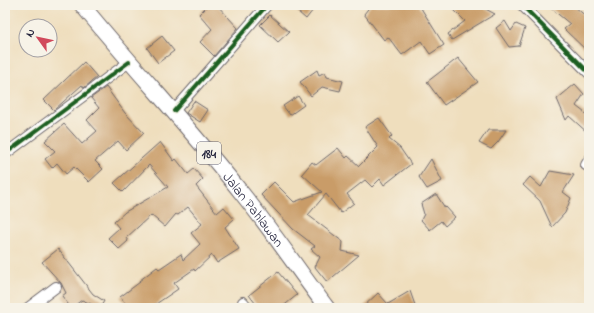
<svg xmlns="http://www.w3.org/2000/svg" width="594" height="313" viewBox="0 0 594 313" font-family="'Indie Flower',sans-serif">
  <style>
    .building { fill: #c99c68 }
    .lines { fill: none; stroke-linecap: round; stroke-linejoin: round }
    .minor-casing { stroke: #6a6468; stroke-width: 12 }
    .primary-casing { stroke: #6a6468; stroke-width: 17 }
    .minor { stroke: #fff; stroke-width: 10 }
    .primary { stroke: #fff; stroke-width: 15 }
    .cycleway-casing { stroke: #f7f3e8; stroke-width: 6 }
    .cycleway { stroke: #1b5e20; stroke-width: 4 }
    .labels { text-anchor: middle; stroke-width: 4; stroke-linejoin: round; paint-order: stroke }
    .shield { fill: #f7f3e8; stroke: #62616f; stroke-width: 1 }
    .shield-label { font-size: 13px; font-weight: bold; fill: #22223b }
    .street-label { font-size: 14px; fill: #22223b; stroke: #f7f3e8 }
  </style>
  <rect width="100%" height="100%" fill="#f7f3e8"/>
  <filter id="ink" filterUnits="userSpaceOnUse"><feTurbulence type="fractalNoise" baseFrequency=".025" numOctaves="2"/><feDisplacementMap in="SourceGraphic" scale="8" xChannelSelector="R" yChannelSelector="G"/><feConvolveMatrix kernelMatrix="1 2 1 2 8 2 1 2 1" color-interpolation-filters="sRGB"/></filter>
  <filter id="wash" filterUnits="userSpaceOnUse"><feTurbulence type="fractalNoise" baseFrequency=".012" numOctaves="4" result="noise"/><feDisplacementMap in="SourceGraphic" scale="16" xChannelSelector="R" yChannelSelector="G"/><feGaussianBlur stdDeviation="0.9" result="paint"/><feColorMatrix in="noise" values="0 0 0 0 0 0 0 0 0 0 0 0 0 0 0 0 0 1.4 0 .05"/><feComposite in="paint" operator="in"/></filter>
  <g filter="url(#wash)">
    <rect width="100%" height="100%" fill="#efdebd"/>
    <g id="blocks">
      <g class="building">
        <polygon points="208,5 217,5 238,28 214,56 200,42 212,29 199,14"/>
        <polygon points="290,5 317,5 306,19"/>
        <polygon points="371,5 419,5 444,45 430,54 421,41 402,55 388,37 384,40 364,14"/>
        <polygon points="449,5 478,5 495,14 452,40 448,34 465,21"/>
        <polygon points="547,5 573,5 589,19 589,53 564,29 570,24"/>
        <polygon points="270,15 289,32 278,42 260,25"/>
        <polygon points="505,21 511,31 516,24 525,28 519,46 509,47 496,28"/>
        <polygon points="162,36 174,51 158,63 147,48"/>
        <polygon points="458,58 478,82 444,105 427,82"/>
        <polygon points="84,62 97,77 84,88 82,85 54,110 44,100"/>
        <polygon points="317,70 319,75 325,72 327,77 343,81 340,91 322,87 311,96 300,82"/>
        <polygon points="575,84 584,94 576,106 589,116 589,134 569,116 566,120 557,99"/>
        <polygon points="106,87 125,113 144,133 126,150 118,141 95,161 103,169 89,182 74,167 66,174 57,163 52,168 45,159 55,151 45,141 64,124 82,144 97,131 87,120 99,108 91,98"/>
        <polygon points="298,96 304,105 290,115 283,106"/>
        <polygon points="194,101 208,110 200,122 186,113"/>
        <polygon points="379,118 392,136 389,139 400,148 411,164 384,185 380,179 372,187 365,180 347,194 354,203 341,213 326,194 308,215 343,242 342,251 359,255 327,282 315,267 320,257 311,249 315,246 293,229 261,195 274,182 294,202 322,192 302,174 312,162 316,165 338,148 346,158 348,156 359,166 378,147 365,127"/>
        <polygon points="488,130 506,130 498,142 491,149 479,143"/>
        <polygon points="160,142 174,161 176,159 188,174 194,169 203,179 196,186 217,213 224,207 234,219 225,227 239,249 217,263 212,255 195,271 194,269 174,283 178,289 150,308 129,308 120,297 140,282 139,281 157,267 159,269 181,254 183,260 200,244 191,233 202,224 188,207 178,215 176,214 165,227 151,215 126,238 128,241 119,249 108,238 119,228 114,222 125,212 168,187 149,165 123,192 114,183"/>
        <polygon points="431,159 442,181 427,189 419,177"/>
        <polygon points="550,171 574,175 563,192 571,198 565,213 552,227 540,201 523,185 530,177 541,187"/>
        <polygon points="436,194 445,208 446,207 455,217 445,226 441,221 430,230 421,220 424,214 421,204"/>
        <polygon points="58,249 93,294 104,301 100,308 82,300 71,308 62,296 66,293 61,283 42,262"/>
        <polygon points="278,272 297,295 281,308 259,308 249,295"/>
        <polygon points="410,291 416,308 362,308 378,293 388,304"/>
      </g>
    </g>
  </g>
  <g filter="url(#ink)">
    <use href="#blocks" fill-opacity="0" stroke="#6a6468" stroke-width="1"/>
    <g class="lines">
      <defs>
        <g id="minor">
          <polyline points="522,5 589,73"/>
          <polyline points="174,111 267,5"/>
          <polyline points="5,154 129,62"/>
          <polyline points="586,165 589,160"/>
          <polyline points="243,302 248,308"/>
          <polyline points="28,308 56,287"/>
        </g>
        <g id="primary">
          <path id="s1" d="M82 5C135 70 192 130 244 196 273 232 299 271 327 308"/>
        </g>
      </defs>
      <use href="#minor" class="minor-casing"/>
      <use href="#primary" class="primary-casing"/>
      <use href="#minor" class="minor"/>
      <use href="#primary" class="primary"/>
      <defs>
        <g id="cycleway">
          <polyline points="522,5 589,73"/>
          <polyline points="174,111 267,5"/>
          <polyline points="5,154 129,62"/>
        </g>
      </defs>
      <use href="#cycleway" class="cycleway-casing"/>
      <use href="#cycleway" class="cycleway"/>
    </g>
  </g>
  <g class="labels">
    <rect class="shield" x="197" y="142" width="24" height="22" rx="3"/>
    <g class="shield-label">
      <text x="209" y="158">184</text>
    </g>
    <g class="street-label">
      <text dy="5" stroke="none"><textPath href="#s1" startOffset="267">Jalan Pahlawan</textPath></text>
    </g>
  </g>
  <rect width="594" height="313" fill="none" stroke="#f7f3e8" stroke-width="20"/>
  <g transform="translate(38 38) rotate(303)"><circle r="19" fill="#f7f3e8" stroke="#a29fa3"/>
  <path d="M0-3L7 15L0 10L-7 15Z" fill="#d1495b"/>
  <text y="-6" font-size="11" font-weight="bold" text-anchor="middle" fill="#22223b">N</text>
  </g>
</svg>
